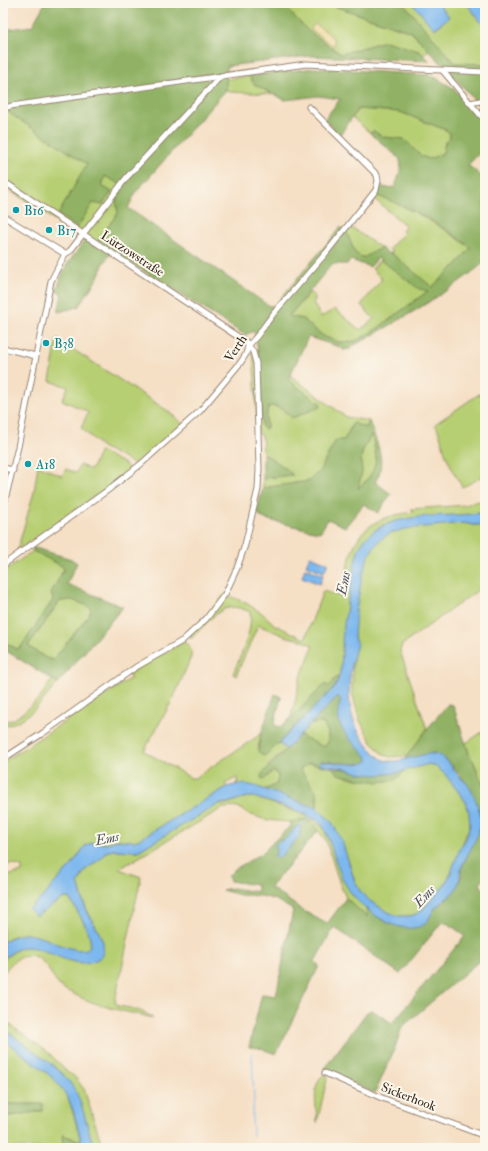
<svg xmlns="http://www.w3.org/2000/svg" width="488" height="1151" viewBox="0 0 488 1151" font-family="'IM FELL Double Pica',serif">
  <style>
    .green { fill: #b7cf73; stroke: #797c48 }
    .forest { fill: #91b265; stroke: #666e42; fill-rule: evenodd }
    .sand { fill: #eeda9e; stroke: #94825e }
    .water { fill: #7cb7ee; stroke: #5c7086 }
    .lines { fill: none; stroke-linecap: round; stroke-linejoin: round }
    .stream { stroke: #7cb7ee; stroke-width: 1 }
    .minor-casing { stroke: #988472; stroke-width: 7 }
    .minor { stroke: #fff; stroke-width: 5 }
    .culture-dot { fill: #0f9aa8; stroke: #fbf7ec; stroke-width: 1.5 }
    .labels { text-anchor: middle; stroke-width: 4; stroke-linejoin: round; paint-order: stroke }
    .culture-label { font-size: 13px; fill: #0d838f; stroke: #fbf7ec; text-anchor: start }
    .street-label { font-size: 13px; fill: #3b2a1e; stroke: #fbf7ec }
    .water-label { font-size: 14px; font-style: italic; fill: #4e545c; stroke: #fbf7ec }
  </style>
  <rect width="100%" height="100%" fill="#fbf7ec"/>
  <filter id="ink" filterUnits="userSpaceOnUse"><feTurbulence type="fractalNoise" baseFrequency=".025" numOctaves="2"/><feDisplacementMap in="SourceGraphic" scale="8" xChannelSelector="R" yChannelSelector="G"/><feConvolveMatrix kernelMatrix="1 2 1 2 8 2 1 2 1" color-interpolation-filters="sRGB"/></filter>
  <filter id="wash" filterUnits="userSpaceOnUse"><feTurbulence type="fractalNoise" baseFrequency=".012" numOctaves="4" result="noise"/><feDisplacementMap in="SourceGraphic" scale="16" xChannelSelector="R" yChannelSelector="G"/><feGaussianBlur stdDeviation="0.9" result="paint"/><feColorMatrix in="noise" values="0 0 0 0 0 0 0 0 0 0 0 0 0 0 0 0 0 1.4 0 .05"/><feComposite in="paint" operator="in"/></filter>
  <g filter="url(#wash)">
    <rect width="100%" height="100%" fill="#f5dfc5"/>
    <g class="green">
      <polygon points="284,3 329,3 331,5 411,32 429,50 423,55 419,51 385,41 341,54 308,31 286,8"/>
      <polygon points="403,3 412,3 435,29 449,17 438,3 466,3 485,27 485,64 455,63"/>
      <polygon points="249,76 255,85 272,94 230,92 226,90 226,79"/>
      <path d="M3 109 87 164 58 215 77 227 93 203 112 193 102 186 105 176 124 186 116 201 118 213 99 239 98 246C95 246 79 239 76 237V234L3 186Z"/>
      <polygon points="358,109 400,112 446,130 450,133 450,138 445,142 443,153 429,159 421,156 404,139 382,137 374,131 370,133 352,117"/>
      <path d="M375 195C411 207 440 226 471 248L456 265 432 287 391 253 392 252 389 249 404 233 402 231 406 226 372 197Z"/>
      <polygon points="349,226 381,248 363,258 355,253 345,231"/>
      <polygon points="380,260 428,291 378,328 358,340 351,342 339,342 325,337 314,329 303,319 289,316 310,292 316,298 314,299 315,301 313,303 321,317 335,309 360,330 374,319 361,305 382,279 372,269"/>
      <polygon points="57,339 168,411 183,424 139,462 134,464 102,447 81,428 88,412 62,400 68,387 50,381"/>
      <path d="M258 349 261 369 262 426 264 429 267 428 266 420 268 407C278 404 285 411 292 417L320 407 321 404 288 380 291 376 346 417 369 421 366 428 353 423 344 440H336L320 470 309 481 263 488V481L266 478 292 475 284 467 263 453 262 435 258 434 253 352Z"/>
      <path d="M485 390V475L469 484 462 487C456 476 450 466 446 455 442 444 441 434 435 424Z"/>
      <path d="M371 435C375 447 379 464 371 475 367 480 362 485 357 489L362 472 361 462 362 452Z"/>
      <polygon points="100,451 125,464 130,470 74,512 17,551 34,492 38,465 62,476 66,469 76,473 80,465 91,470"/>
      <path d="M485 500V512L473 514 416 518 396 521 382 525 347 602 341 667 339 676 334 679 329 687 325 684 290 719 294 707 300 679 313 646 304 641 285 636 258 625 236 676 233 674C241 654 253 633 250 612 243 609 236 606 228 608 216 610 200 630 191 639L190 634 225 594 246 603 263 614 275 625 305 639 323 591 342 597C351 545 354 519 414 512L411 509 466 505 470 503Z"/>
      <path d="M463 523 474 525H485V585L402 645 400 651 427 729 407 756 390 757 381 753 371 741 359 719 352 692 353 658 357 644C350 633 356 613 358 599 360 586 362 573 366 560 371 549 379 539 390 533 405 526 445 524 463 523Z"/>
      <polygon points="33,551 62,566 64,569 51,593 53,600 21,647 17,649 3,641 3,572"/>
      <polygon points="72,600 89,606 91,609 89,615 53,660 46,658 28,646 60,601"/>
      <path d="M184 642C190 645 192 651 191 657L174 697 144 751 191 778H195L261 734 258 751 267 754 279 743 286 749 268 766 278 775 277 785 264 790 245 784H236L239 779 236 778 225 784 227 787 138 840 133 841 118 840 106 843H91L85 846 72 865 51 887 47 893 29 909 36 916 64 898H69C78 914 113 962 68 948 58 945 47 938 36 936 30 935 20 935 14 936 10 937 6 940 3 942V877L22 872V867L12 864 3 866V762L131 678 127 675 136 669Z"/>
      <path d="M52 680 58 683C42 701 28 722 3 726V721L13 720 25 711 39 699Z"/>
      <polygon points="323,723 328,732 328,743 323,747 300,735 310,724"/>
      <polygon points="485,730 485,790 473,760 470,757 466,743"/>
      <path d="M309 763 333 768C347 784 376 779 395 780L407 769 429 764 435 766 445 774 466 802 469 813 470 825 450 875 444 886 419 913 410 916H397L386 911 370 901 360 891 354 879 348 859 331 821 317 808V793L300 769Z"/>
      <path d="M246 797H254L305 815 323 827 352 895 366 909 368 918 346 898 340 884 326 841 315 826 306 819 290 822 266 820 249 814 238 807 223 808 119 869 141 877 115 1001 118 1006C130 1008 143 1010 153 1018 125 1011 96 1007 70 992 67 991 63 989 60 986 52 980 47 960 34 956 20 953 9 964 3 975V959L18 949 26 947 103 952C103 935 93 922 86 908 82 900 81 891 78 883L85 870 103 857 105 852 113 850 138 851 219 804H226Z"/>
      <polygon points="3,1014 9,1024 48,1052 67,1072 74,1076 84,1089 103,1148 94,1148 80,1103 69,1082 39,1055 15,1038 3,1027"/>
      <path d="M3 1039C23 1057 52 1070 66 1094 72 1105 77 1129 81 1141L63 1135V1148H3V1117L43 1111 42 1104H3Z"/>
      <path d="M325 1074 328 1075 317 1123C317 1109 310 1082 325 1074Z"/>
    </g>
    <g class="forest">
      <path d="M45 3H284L286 8 308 31 341 54 385 41 419 51 430 61 310 56 227 66 226 90 136 192 128 208 269 306H274L341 227 347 233 355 253 363 258 381 248 389 254 391 253 432 287 456 265 471 248C443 225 409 207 375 195L381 186 387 188 395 187 401 169 400 159 370 133 374 131 382 137 404 139 421 156 430 159 443 153 445 142 450 138V133L446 130 400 112 358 109 340 135 324 120 340 99 318 96 285 100 255 85 249 76 314 68 431 75 453 88 480 119H483L485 114 466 90 412 32 331 5 329 3H403L455 63 485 64V147L468 165 485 179V262C445 295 398 321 353 346L350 349 343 350 340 347 308 337 288 380 321 404 320 407 292 418C285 412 278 404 268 407L266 420 267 428 264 429 262 426C261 394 262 362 254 331L245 335 112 251 104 263 97 279 78 307 58 312 62 294 56 291 66 266 85 240 94 246H98L99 239 118 213 116 201 123 186 105 176 102 186 112 192 102 205 93 203 77 228 58 215 87 164 3 109V30L32 26ZM378 258 419 289 428 291 378 328 358 340 351 342H339L325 337 314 329 303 319 289 316 332 264H347L351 260 370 267Z"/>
      <path d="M369 421C376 441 388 463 375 482L391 494 378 513 364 504 345 527 328 519 321 531 318 532 265 519 261 517 257 512 263 488 309 481 320 470 336 440H344L353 423 366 428ZM371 435C380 460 377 471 358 489L362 472 361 462 362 452Z"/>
      <polygon points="263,453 284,467 293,475 266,478 263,481"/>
      <path d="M32 547 71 559 77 563 67 584 123 607 58 683 3 649V641L17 649 21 647 53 600 51 593 64 569 62 566 33 551ZM72 600 88 606 91 609 89 615 53 660 46 658 28 646 60 601Z"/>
      <polygon points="339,676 335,687 267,754 263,756 258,751 261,734 275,694 281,697 274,725 280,727 290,719 325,684 329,687 334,679"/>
      <path d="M337 697H339L341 700 339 705 365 754 368 758V762C360 766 332 762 320 761V765L309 763 300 769 317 793V808L264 790 277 784 278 775 273 771 265 779 261 778 262 774 300 735 323 747 328 743V732L323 723 310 724Z"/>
      <path d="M448 704 453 705 470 757 473 760 485 790V877L480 884 485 892V944L478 962 402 1027 394 1050 375 1093 323 1070 367 1012 372 1010 392 1023 465 936 449 924 442 922 400 974 334 927 315 961 319 966 276 1054 259 1048 249 1047 262 994 276 996 293 910 276 900 262 896 240 895 222 890 232 888 257 892V885L230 881 228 876 235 869 261 854 290 826V822L306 819 315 826 318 831 270 887 302 910 327 924 346 898 367 917 366 909 383 920 425 923 435 908 447 899 461 878V869L474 841 467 784 450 763 441 756 434 753 405 759 427 729ZM293 832 299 837 282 853 276 857 275 855C279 847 285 837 293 832Z"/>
      <path d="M333 768C347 768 360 773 374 774 384 775 398 772 407 769L395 780 378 782 358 779 338 774Z"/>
      <polygon points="3,1104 43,1104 43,1111 3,1117"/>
      <polygon points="62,1135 81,1141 83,1148 63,1148"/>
    </g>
    <path class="sand" d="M315 24C321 28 339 38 333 46L311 30V28Z"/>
    <g class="water">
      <polygon points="412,3 438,3 449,17 434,29"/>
      <polygon points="466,3 483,3 485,5 485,27"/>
      <path d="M485 512V525H474L463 523 405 529 391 533 381 539 373 548 367 560 362 577 356 610 354 638 357 644C346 680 343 720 371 749 377 755 381 761 389 761 401 763 423 752 435 754 445 755 451 766 457 774 460 778 465 781 468 785 474 794 483 815 480 826 477 840 468 853 462 866 459 873 461 879 457 887 452 896 442 901 435 908 431 913 429 921 425 924 401 940 358 907 347 887 339 874 335 858 330 843 328 838 326 831 323 826 311 812 273 804 254 797 241 796 232 804 219 804L138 851 113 850 105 852 103 857 85 870 78 883C81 891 82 899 85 907 90 919 99 929 103 942 104 948 104 956 98 959 73 972 51 948 27 947 17 947 10 954 3 959V942C10 938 17 934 26 934 41 935 55 944 70 948 112 960 78 913 69 898H64L36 916 29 909 47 893 51 887 72 865 85 846 91 843H106L118 840 133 841 138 840 227 787C238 783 245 784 255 786L317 808 331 821 342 841 354 879 360 891 370 901 386 911 397 916H410L419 913 444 886 450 875 460 848 466 839 470 825 469 813 466 802 445 774 435 766 429 764 396 773 375 775 358 773 345 768 320 765V761C332 762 360 767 368 761V758C353 741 330 727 341 700L339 697H337L286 749 279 743 335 687C344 670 341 650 343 631 346 612 349 593 352 574 355 564 356 554 361 545 381 511 440 517 473 514 477 514 481 513 485 512Z"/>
      <polygon points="310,556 328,563 324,572 306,565"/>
      <polygon points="305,568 323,575 320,584 302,577"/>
      <path d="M299 826 301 827 299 837 279 858 276 857 275 855 277 850 275 847 278 842C285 840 292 834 295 827Z"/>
      <path d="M3 1027C25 1048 62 1065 76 1092 84 1109 88 1130 94 1148H83C78 1131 75 1110 66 1095 52 1071 23 1057 3 1039Z"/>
    </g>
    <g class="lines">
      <g class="stream">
        <polyline points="301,827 309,816"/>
        <polyline points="252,1053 254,1099 252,1116 253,1136"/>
      </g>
    </g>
  </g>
  <g filter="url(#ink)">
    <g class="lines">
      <defs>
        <g id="minor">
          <polyline points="443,71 482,117"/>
          <polyline points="470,103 485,100"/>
          <polyline points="3,109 11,106 306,64 485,72"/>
          <polyline points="3,181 246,342 253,352 256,363 259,469 258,489 245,545 237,568 225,594 206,619 182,641 136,667 43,733 3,759"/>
          <polyline points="3,216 65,254"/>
          <polyline points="3,348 36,356"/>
          <polyline points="3,468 13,470"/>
          <polyline points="3,508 18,447 51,281 65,254 70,251 127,177 221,76"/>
          <polyline points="3,565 108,490 141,464 200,411 241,362 246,354 248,346 257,336 274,313 326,253 376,190 378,181 377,175 309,107"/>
          <polyline points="325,1073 382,1098 485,1136"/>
        </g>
      </defs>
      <use href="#minor" class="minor-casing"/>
      <use href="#minor" class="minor"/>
    </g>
  </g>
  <g class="culture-dot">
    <circle cx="16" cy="210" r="4"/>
    <circle cx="49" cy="230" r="4"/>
    <circle cx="46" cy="343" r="4"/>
    <circle cx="28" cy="464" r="4"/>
  </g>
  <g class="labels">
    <g class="culture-label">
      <text x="24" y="215">B16</text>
      <text x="57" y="235">B17</text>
      <text x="54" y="348">B38</text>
      <text x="36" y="469">A18</text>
    </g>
    <g class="street-label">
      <text transform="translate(133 253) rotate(33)" y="5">Lützowstraße</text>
      <text transform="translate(235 348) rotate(-56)" y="5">Verth</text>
      <text transform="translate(409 1096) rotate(21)" y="5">Sickerhook</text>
    </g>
    <g class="water-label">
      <text transform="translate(343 583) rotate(-78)" y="5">Ems</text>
      <text transform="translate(107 838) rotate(-11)" y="5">Ems</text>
      <text transform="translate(424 896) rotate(-47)" y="5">Ems</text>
    </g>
  </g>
  <rect width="488" height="1151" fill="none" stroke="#fbf7ec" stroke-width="16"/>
</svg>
